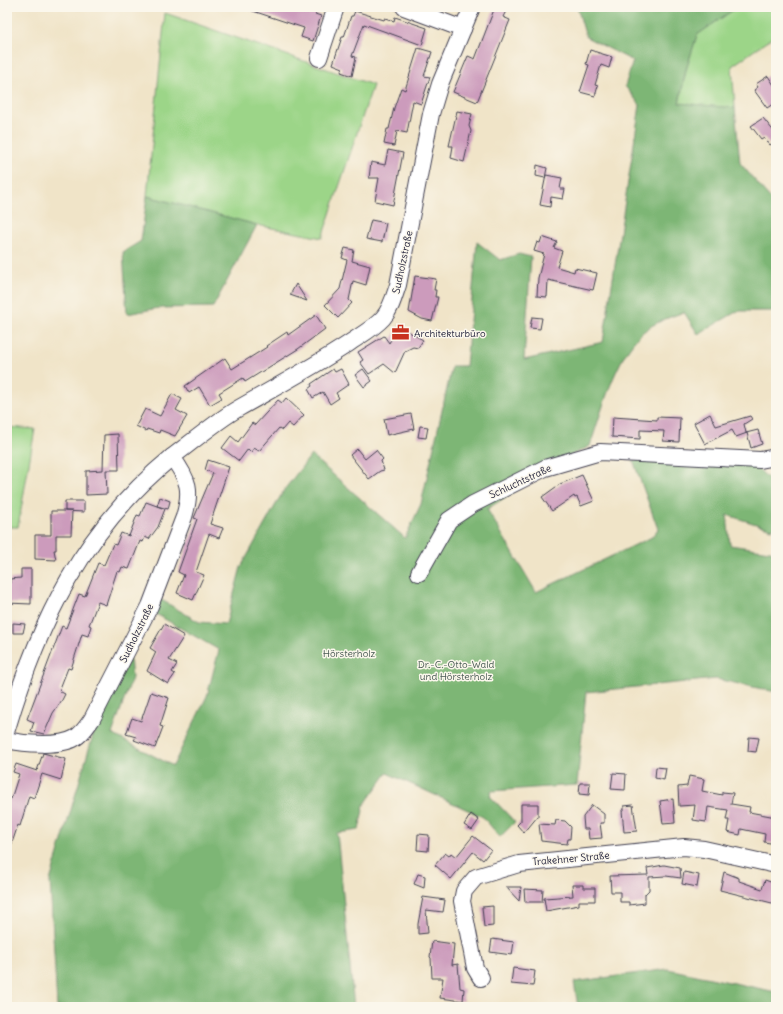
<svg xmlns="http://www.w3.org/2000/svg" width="783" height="1014" viewBox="0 0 783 1014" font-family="Delius,sans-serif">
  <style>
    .green { fill: #9cd588; stroke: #5f7c62 }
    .forest { fill: #7db674; stroke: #506c58 }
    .building { fill: #cc9bbc }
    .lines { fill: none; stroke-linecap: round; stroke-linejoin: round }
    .minor-casing { stroke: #413f50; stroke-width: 18 }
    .minor { stroke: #fff; stroke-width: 16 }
    .labels { text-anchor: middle; stroke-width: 3; stroke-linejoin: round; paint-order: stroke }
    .street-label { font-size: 10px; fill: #22223b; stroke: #fbf7ec }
    .poi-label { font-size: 10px; fill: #22223b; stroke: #fbf7ec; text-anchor: start }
    .park-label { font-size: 10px; fill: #475852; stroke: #fbf7ec }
  </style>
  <rect width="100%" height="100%" fill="#fbf7ec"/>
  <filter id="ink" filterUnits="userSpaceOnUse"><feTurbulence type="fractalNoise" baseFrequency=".025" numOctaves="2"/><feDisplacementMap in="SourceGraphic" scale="8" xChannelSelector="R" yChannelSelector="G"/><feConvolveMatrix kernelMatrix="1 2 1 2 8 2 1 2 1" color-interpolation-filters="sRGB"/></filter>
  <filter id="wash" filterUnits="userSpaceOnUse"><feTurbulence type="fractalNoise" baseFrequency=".012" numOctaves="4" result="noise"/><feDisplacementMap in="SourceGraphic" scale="16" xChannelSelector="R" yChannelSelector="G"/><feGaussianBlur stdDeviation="0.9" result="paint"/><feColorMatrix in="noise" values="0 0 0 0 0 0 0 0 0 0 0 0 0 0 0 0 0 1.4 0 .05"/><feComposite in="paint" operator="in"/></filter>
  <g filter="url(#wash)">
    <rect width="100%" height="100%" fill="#f0e4c8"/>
    <g class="green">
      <polygon points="732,7 776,7 776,35 732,66 735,108 679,104 686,70 697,35 733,10"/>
      <polygon points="165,13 373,85 322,238 257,225 147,196"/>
      <polygon points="7,427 35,429 18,527 7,527"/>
    </g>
    <g class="forest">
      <path d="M577 7H732L733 10 697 35 686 70 679 103 735 108 740 163 776 205V311H738L698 334 684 312C670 317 655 322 643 332 615 357 602 411 590 446L572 455 487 509 536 592 652 537 658 529 633 460 753 464 772 482 776 481V526L772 529 727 515 730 545 776 552V692L716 679 586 692 577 785 491 791 490 796 515 822 500 837 483 817 387 773 364 805 359 830 337 833 354 1007H57L50 881 96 725 130 658 132 678 112 734 173 766 207 696 219 650 154 613 160 599 199 622 226 624 241 567 284 490 311 455 405 538 421 504 452 366H466L477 242 500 260 519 254 531 257 524 360 603 342 640 105 625 86 633 61 586 37Z"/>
      <polygon points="147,196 257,225 213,307 159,308 127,314 123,252 141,241"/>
      <polygon points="668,969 776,992 776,1007 578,1007 574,982"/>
    </g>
    <g id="blocks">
      <g class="building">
        <polygon points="247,7 318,7 315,14 321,16 313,41 301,37 304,28 247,9"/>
        <polygon points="495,7 508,7 503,17 510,20 477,102 453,92 468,56 475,59"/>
        <polygon points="355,11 384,20 385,18 394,21 395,17 427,28 422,45 364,24 352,56 356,57 352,76 341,72 343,68 333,64 342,37 344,37 351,16 353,16"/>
        <polygon points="418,48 432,52 424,76 430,77 421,104 413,101 407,133 397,131 394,146 384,144 387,129 389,129 394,108 401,88 405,90"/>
        <polygon points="590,50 612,57 609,68 601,65 595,85 598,86 595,96 580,92 589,65 586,64"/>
        <polygon points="768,76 776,88 776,102 767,108 754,90 758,87 756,84"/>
        <polygon points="457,111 472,114 469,126 471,131 464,162 451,158 453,146 449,146"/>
        <polygon points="763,118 776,134 776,141 770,145 764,137 761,139 751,126"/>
        <polygon points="388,150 403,153 393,205 375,201 379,178 369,178 371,162 385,165"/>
        <polygon points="537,165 547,168 545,178 536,176"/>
        <polygon points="546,175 562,178 560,189 565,189 563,199 551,197 550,207 540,205"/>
        <polygon points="371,220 386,223 382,242 366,239"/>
        <polygon points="542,237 557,242 554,248 562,251 557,267 574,272 575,268 597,273 593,290 548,280 547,297 537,296 538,278 544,254 534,251 537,242 540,243"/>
        <polygon points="345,248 354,250 352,261 370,266 366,285 353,281 349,300 352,303 338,318 325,305 340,289 347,260 342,258"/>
        <polygon points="415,276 436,279 434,290 436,290 435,297 438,297 432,321 422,319 409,312"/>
        <polygon points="296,284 307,301 290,295"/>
        <polygon points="316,315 325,329 298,349 245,382 243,378 219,393 222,398 210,405 199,387 189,393 185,386 225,358 232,369 267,347 266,346 287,332 288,335"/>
        <polygon points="532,317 542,318 540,329 530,328"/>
        <polygon points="399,326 423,340 418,348 413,347 405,351 395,373 384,364 369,374 360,362 363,360 358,352 384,336 389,343"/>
        <polygon points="333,369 335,372 341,369 349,384 336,393 339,398 330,404 323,392 313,398 308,389 312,386 311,384"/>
        <polygon points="363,369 372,381 364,387 355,375"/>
        <polygon points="172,394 182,399 176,410 187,416 175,436 160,430 159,433 147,429 146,431 136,426 145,409 160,416"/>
        <polygon points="286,398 304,415 293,427 288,423 282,430 279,428 259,451 254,448 251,452 248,449 239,461 222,448 231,436 238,442 252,423 255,425 278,400 282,403"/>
        <polygon points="411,414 414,429 387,435 384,419"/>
        <polygon points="710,414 716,426 750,416 752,419 744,424 746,433 758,430 762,444 751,448 747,433 736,437 732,430 705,444 694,423"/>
        <polygon points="613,417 657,420 657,417 680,418 679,442 663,441 664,431 640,430 640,439 612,437"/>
        <polygon points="420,426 428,427 426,438 418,437"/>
        <polygon points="118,434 119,470 106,470 107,494 86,495 86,471 103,470 104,435"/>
        <polygon points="357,449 365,459 376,450 383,459 381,461 384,470 380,471 369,479 350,455"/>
        <polygon points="208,460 229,467 210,524 223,528 219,538 209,534 196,572 204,575 193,600 177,593 184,575 178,572 197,519 194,518 213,473 205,470"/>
        <polygon points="582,475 594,501 581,506 577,497 575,498 574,496 552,511 542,497 560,484"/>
        <polygon points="160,497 170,501 168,509 157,506"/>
        <polygon points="65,501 84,501 84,512 65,511"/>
        <polygon points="146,502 165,509 158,527 149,539 145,537 143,542 140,541 129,569 122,567 120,572 117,571 106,605 98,602 89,625 91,626 88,636 82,634 71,669 68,668 59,691 65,694 62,700 53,713 44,734 31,731 34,722 27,719 62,626 66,628 79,594 85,596 98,563 104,565 113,544 116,545 121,533 129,536 137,515 140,516"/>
        <polygon points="51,511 72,511 71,535 56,535 56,550 54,550 56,560 35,559 35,535 51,535"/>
        <polygon points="21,569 31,569 31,604 7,603 7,584 10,584 10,579 21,578"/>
        <polygon points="13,623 25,624 23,633 13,633"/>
        <polygon points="164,624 184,636 169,660 177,664 172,672 175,674 168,684 147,671 156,652 150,648"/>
        <polygon points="151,692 169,698 160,726 163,727 155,748 134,740 136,737 126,734 132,718 141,721"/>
        <polygon points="749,737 759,738 756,752 748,751"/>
        <polygon points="43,753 66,759 61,780 42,774 34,798 29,796 20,826 18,825 9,852 7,852 7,798 11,799 19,774 13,772 16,764 37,771"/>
        <polygon points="656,767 666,768 664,780 655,778"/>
        <polygon points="613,773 626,774 625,790 611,789"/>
        <polygon points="689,776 704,779 702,791 722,795 722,792 733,793 731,804 750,807 749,812 776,817 776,844 764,842 765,834 741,829 740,835 727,832 729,820 726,820 728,810 708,807 706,822 693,820 695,805 679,806 678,787 687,786"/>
        <polygon points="580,783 590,783 589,795 579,794"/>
        <polygon points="673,799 675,823 663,824 660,801"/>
        <polygon points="521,804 538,804 538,816 524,833 517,825 521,821"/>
        <polygon points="592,805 604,814 604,823 600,823 602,838 589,839 588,829 584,829 583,817"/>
        <polygon points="633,805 637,831 624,832 622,810 624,810 624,806"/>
        <polygon points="471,814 479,820 472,830 464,825"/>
        <polygon points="556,820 565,821 571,827 570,839 568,839 567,844 541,841 539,824 555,825"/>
        <polygon points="418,834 429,835 428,851 417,850"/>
        <polygon points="473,836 491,850 483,860 473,852 451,879 435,865 445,853 449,856 451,853 456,857"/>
        <polygon points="664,865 680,868 681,878 666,876 649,877 649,890 645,894 645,903 629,905 629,902 620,902 620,892 611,892 610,876 648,875 647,868"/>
        <polygon points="684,872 699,875 697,887 682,884"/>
        <polygon points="724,872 739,878 739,881 762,889 765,880 776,884 776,904 720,890"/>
        <polygon points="418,874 425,876 424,888 414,884"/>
        <polygon points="572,885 583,885 583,888 595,888 595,901 579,901 579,905 546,911 544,898 573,896"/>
        <polygon points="506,887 521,887 519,901"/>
        <polygon points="524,889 543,890 542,902 525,902"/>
        <polygon points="423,897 445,900 443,912 426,910 428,933 418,934 418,924"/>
        <polygon points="493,906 493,926 484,927 482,907"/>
        <polygon points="492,939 514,942 512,955 490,952"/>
        <polygon points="432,941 454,944 452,965 458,964 460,988 464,989 463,1001 440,998 443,978 432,978 431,958 430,957"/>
        <polygon points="513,968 535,971 533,986 511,984"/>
      </g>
    </g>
  </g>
  <g filter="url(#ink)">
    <use href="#blocks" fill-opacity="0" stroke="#413f50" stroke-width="1"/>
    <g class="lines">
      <defs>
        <g id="minor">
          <polyline points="404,7 463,29"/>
          <polyline points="319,58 336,7"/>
          <polyline points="419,573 449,520 473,504 545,468 600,452 760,460 776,457"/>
          <path d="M7 729C39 621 83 530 172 457 192 442 218 420 239 408 276 387 313 367 348 344 359 336 373 329 383 318 391 309 394 297 398 285L431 114 440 84 472 7"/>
          <path d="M7 740C24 744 60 747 75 738 83 733 87 726 92 719L150 606 184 517C192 490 189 480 172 457"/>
          <polyline points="481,978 475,968 462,901 464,891 476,877 519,864 684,847 704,849 776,865"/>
        </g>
      </defs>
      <use href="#minor" class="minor-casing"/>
      <use href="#minor" class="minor"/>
    </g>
  </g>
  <defs>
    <symbol id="office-bare" viewBox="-9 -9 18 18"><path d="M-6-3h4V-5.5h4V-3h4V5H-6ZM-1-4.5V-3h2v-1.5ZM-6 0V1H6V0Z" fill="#c8321e" stroke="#fbf7ec" stroke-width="2.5" paint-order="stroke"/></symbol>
  </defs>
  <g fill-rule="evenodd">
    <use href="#office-bare" x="388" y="320" width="25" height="25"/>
  </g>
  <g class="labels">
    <g class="street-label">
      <text transform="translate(402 262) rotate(-78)" y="4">Sudholzstraße</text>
      <text transform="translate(520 481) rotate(-25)" y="4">Schluchtstraße</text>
      <text transform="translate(136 633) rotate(-64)" y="4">Sudholzstraße</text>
      <text transform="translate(571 858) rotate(-5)" y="4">Trakehner Straße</text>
    </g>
    <g class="poi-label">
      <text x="414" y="337">Architekturbüro</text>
    </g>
    <g class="park-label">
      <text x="349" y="657">Hörsterholz</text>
      <text x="456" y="668">Dr.-C.-Otto-Wald<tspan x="456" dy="12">und Hörsterholz</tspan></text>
    </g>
  </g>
  <rect width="783" height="1014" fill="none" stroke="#fbf7ec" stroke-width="24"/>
</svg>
